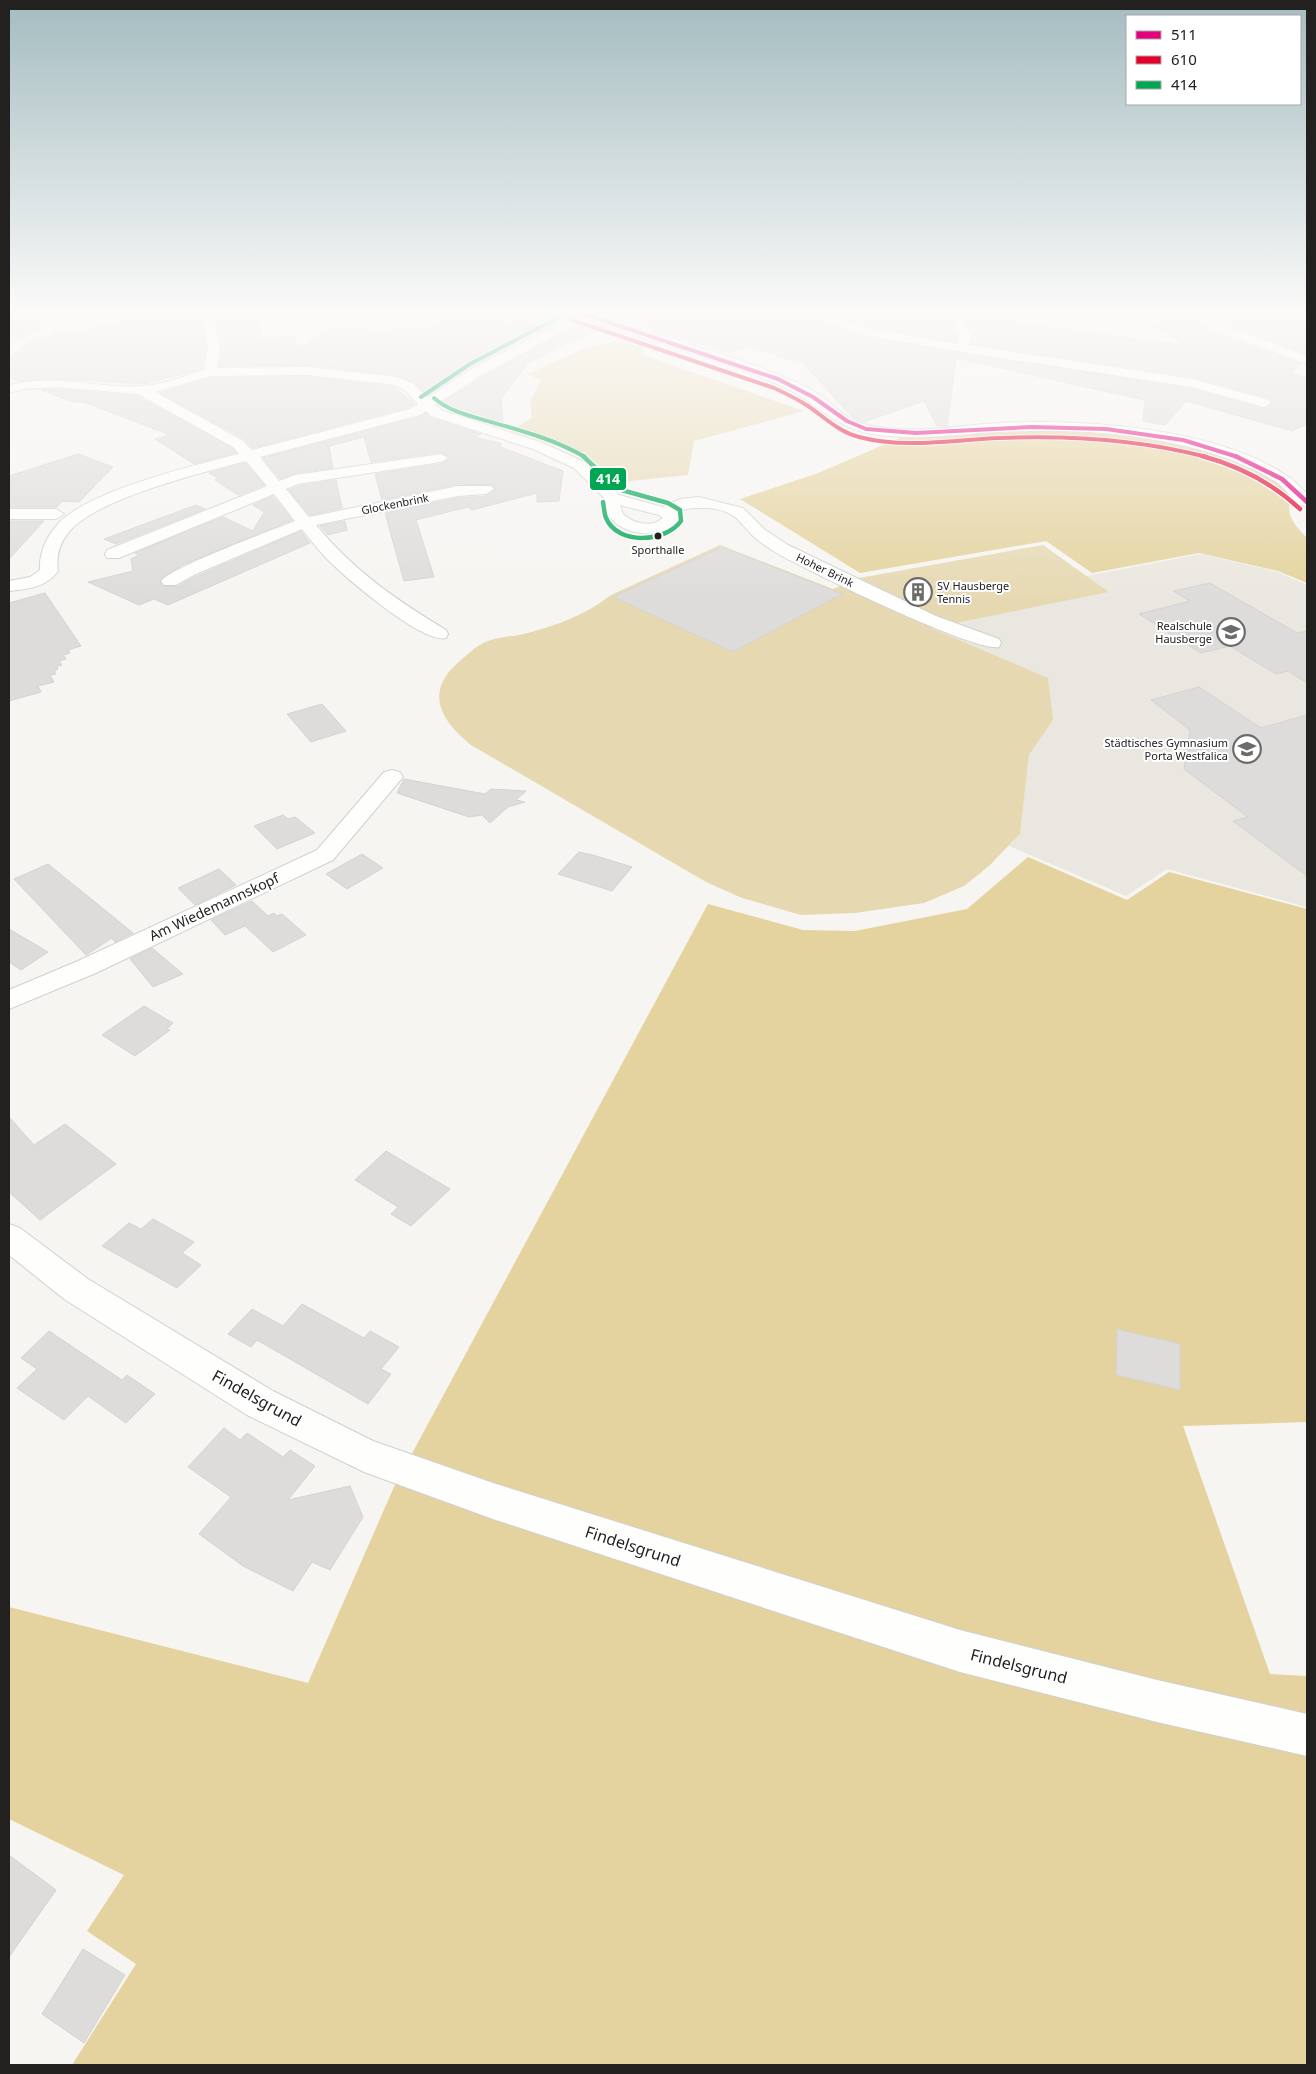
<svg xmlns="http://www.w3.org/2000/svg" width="1316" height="2074" viewBox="0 0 1316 2074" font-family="'Noto Sans',sans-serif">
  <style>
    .built { fill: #eae7e0 }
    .green { fill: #e6d9b2 }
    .forest { fill: #e4d39e }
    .building { fill: #dddcda; stroke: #d3d3d1 }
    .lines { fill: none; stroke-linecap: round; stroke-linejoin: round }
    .street-casing { stroke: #d0d0ce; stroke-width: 2 }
    .street { fill: #fefefd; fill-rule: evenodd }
    .bus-1-far1-casing { stroke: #fff; stroke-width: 5.5 }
    .bus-1-casing { stroke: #fff; stroke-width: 7 }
    .bus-2-far1-casing { stroke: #fff; stroke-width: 5.5 }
    .bus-2-casing { stroke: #fff; stroke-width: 7 }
    .bus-3-far1-casing { stroke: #fff; stroke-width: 5.5 }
    .bus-3-casing { stroke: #fff; stroke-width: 7 }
    .bus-1-far1 { stroke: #e5007d; stroke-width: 4 }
    .bus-1 { stroke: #e5007d; stroke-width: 4.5 }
    .bus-2-far1 { stroke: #e4002b; stroke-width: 4 }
    .bus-2 { stroke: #e4002b; stroke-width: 4.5 }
    .bus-3-far1 { stroke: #00a651; stroke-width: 4 }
    .bus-3 { stroke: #00a651; stroke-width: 4.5 }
    .bus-dot { fill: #222120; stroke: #fff; stroke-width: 2 }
    .labels { text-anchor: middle; stroke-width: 4; stroke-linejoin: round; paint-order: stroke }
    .far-street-label { font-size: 11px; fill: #222120; stroke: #fff }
    .far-bus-label { font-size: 11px; fill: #222120; stroke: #fff }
    .far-poi-label { font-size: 11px; fill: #222120; stroke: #fff; text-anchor: end }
    .street-label { font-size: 14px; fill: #222120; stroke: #fff }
    .near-street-label { font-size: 16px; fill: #222120; stroke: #fff }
    .line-badge { stroke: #fff; stroke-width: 2 }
    .badge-label { font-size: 14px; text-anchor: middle; font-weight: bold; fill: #fff }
  </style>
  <rect width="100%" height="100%" fill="#f6f5f2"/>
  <polygon class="built" points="1200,554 1278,572 1307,585 1307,907 1167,869 1126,896 1009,846 1020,834 1029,755 1053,720 930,628 1108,592 1086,576"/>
  <g class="green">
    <polygon points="9,311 62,311 37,332 9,344"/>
    <path d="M616 341 643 347V355L804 411 694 441 688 475 621 482C585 455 553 443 510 431L532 418 530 401 541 380 527 374 588 347Z"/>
    <path d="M720 545 833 589 859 578 1043 545 1109 592 931 628 1048 678 1053 720 1029 755 1020 834 989 866 964 886 924 903 855 913 801 915 742 898 706 882 471 745C438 718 424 690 462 659 468 654 474 648 480 645 492 637 510 637 524 634 555 626 586 615 611 595Z"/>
  </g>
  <g class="forest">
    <path d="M1012 428 1117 431 1218 452 1284 485 1301 503 1289 506C1289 521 1298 528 1307 538V583L1278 571 1199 553 1092 573 1046 541 860 573 740 499 818 473 904 436Z"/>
    <polygon points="1028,857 1127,900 1169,872 1307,909 1307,1422 1183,1426 1270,1674 1307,1676 1307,2065 72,2065 136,1964 87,1931 124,1875 9,1819 9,1607 308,1683 394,1487 708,904 803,930 855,931 967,909"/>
  </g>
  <g class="building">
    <polygon points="131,311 199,311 206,348 202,369 144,384 62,379 19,381 9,377 9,358 33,339 47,339 54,332 83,331 86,328 95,328 98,325 120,325"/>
    <polygon points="215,311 260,311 261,340 292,336 302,347 334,327 390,332 396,328 425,330 443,317 515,324 516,322 556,323 469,368 427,396 415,383 398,375 308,365 219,366 222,348"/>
    <polygon points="615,311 788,311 865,337 1191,389 1264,409 1272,405 1270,398 1194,377 971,344 974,336 961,311 1001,311 1007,321 1187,346 1149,324 1194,317 1215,333 1301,364 1291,373 1307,378 1307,424 1292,431 1186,401 1165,425 1143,421 1145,400 956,358 947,426 937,426 924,401 864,422 853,418 800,360 790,360 750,346 728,352 662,333 615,314"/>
    <polygon points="816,311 945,311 958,337 956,342 866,326"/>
    <polygon points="1238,311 1248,311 1266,318 1307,312 1307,354 1225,323 1212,315"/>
    <polygon points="580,324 605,327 554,349 527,364 501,399 503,424 498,426 438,405 481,378"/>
    <polygon points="308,377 394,387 415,404 409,407 253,448 244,439 160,393 211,378"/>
    <polygon points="57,389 137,396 232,448 236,453 194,464 155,439 170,435 84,402 73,402 41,390"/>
    <polygon points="426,413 430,418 481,434 475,437 502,444 498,446 563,471 559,501 537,502 537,493 472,510 468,507 416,520 434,577 404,581 385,513 458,498 486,496 496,489 492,485 458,484 382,500 375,474 441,464 450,457 441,452 371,462 364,437 329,446 333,468 295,473 280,479 263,458 420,417"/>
    <polygon points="78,454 113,467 79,502 62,501 57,507 9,507 9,476"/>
    <polygon points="245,463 264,485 238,495 215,480 219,479 209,473"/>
    <polygon points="336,480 342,508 310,515 289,490 299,486"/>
    <polygon points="273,496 292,520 182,565 160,580 162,586 177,587 197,576 301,531 310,543 168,605 154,599 139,605 88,582 133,571 131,559 139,555 135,553 223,517 253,531 264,512 253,505"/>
    <polygon points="196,505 205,509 116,544 104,539"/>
    <polygon points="9,521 44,521 9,559"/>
    <polygon points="345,521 347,530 328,535 320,526"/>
    <polygon points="722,547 842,594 733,652 613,597"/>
    <polygon points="1210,583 1297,633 1307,631 1307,683 1288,671 1276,674 1230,646 1201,653 1139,614 1190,601 1173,591"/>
    <polygon points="45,593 81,646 68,650 70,653 63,655 66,659 59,661 62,665 57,666 58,669 54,671 56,674 50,675 54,682 38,686 41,692 9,701 9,603"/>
    <polygon points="1199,687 1261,728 1307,715 1307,876 1233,821 1248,817 1184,769 1190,730 1151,700"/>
    <polygon points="322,704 346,731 311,742 287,714"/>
    <polygon points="404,779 485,794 491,789 526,791 516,800 525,802 508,807 490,823 482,815 469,817 397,793"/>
    <polygon points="283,815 288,819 295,817 315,833 277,849 254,826"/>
    <polygon points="579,852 596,856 632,867 612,891 558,874"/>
    <polygon points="362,854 383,868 347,889 326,874"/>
    <polygon points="48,864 127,928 133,933 115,942 112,938 86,955 14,879"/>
    <polygon points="219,869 236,885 195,905 178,888"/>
    <polygon points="252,901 268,916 274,913 277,916 282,914 306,935 273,952 245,926 225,935 211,920"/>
    <polygon points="9,929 48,952 21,970 9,962"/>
    <polygon points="152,948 183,974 153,987 130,959"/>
    <polygon points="144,1006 173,1023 167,1029 170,1030 135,1056 102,1035"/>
    <polygon points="9,1117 34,1145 65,1124 116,1164 40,1220 9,1192"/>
    <polygon points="386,1151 450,1189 411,1226 391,1214 398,1207 355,1180"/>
    <polygon points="153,1219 194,1242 182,1253 201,1265 177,1288 102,1246 129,1223 141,1229"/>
    <polygon points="302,1304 364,1338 370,1331 399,1347 381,1369 391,1374 368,1404 257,1340 251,1347 228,1334 252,1309 283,1326"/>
    <polygon points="1117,1329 1180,1344 1180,1390 1116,1375"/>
    <polygon points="49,1331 122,1380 127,1375 155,1394 126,1423 88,1396 64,1420 17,1388 37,1369 21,1358"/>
    <polygon points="224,1428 240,1440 247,1433 283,1457 290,1450 315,1466 288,1500 350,1486 363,1517 330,1570 312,1562 293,1591 243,1566 199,1534 231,1497 188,1467"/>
    <polygon points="9,1855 56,1890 9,1957"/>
    <polygon points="83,1949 125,1975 84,2043 42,2014"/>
  </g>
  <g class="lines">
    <defs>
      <g id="street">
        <path d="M201 311H213L220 348 217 368 308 367 398 377 414 384 427 398 470 370 576 315 569 311H586C652 335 721 350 786 378 799 383 811 389 823 397 835 406 846 419 860 423 904 436 953 426 998 423 1083 419 1215 427 1287 476 1295 481 1301 488 1307 494V507C1294 504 1286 488 1275 481 1242 462 1208 450 1171 443 1115 431 1056 429 999 432 957 434 915 441 872 434 832 427 813 398 775 383 714 357 649 341 586 319L480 376 435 405 441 410 543 443 584 462 619 495 663 507 680 499 699 497 743 508 764 529 788 545 936 616 999 639 1001 643 999 647C976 653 803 569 775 552 767 547 758 541 751 534 745 528 739 519 732 515 718 506 691 506 677 512L680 516C671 545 602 537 605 499L574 468 533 449 431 416 426 411 420 415 260 457 279 481 295 475 441 454 448 458 441 462 298 484 286 489 309 517 458 486H491L494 489 486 494 458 496 316 525C354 571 395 599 446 630L448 634 446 638C422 644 345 577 327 559 318 550 310 539 302 529L196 574 176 585H164L161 581C171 567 273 530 295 521L274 494 119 558H107L105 554 107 550 267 486 246 461C204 472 95 499 69 532 59 544 56 556 58 571 46 588 27 589 9 591V581L30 577 40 570C39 553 46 538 57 525 86 491 195 465 239 454L233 447 138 394 57 387 25 389 9 393V385C60 373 96 389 144 386 164 384 185 376 204 370L208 348ZM308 375 395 385 404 390 418 404 410 409 252 450 243 441 155 392 211 376ZM620 505 659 515 663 518C652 528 634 524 623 514Z"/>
        <polygon points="790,311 809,311 866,328 957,344 960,337 947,311 959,311 972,337 968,345 1193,379 1269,400 1271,403 1264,407 1191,387 961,352 865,335"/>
        <polygon points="1188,311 1202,311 1224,325 1307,356 1307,364 1216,331"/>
        <polygon points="9,509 56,509 64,514 56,519 9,519"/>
        <polygon points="392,770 400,772 403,777 333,860 96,973 9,1009 9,990 78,961 317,850 384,772"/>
        <polygon points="9,1224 20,1228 88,1279 273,1391 373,1441 493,1483 960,1630 1157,1680 1307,1714 1307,1756 1157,1722 960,1672 493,1519 364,1472 247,1415 64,1299 9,1255"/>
      </g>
    </defs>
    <use href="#street" class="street-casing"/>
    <use href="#street" class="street"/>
    <defs>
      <polyline id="bus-1-far1" points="575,311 778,379 813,397 847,421 866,429 916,433 1032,427 1106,429 1183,440 1238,457"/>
      <polyline id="bus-1" points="1235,456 1282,479 1307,502"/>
      <path id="bus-2-far1" d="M572 320 774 388C785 393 797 399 808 406 824 417 839 432 859 437 904 449 954 440 999 438 1070 435 1138 439 1207 457"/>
      <path id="bus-2" d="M1202 456C1240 466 1271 482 1300 509"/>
      <g id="bus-3-far1">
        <polyline points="421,397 470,364 571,311"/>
        <path d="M434 398C450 412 471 416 491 422 523 431 556 440 585 457"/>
      </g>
      <path id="bus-3" d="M583 456 618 489 668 503 680 510 681 521C666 542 618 546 606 518 604 513 604 507 603 502"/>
    </defs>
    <use href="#bus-1-far1" class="bus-1-far1-casing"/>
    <use href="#bus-1" class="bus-1-casing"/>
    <use href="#bus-2-far1" class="bus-2-far1-casing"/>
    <use href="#bus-2" class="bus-2-casing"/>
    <use href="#bus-3-far1" class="bus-3-far1-casing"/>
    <use href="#bus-3" class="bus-3-casing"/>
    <use href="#bus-1-far1" class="bus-1-far1"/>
    <use href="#bus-1" class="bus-1"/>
    <use href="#bus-2-far1" class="bus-2-far1"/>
    <use href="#bus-2" class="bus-2"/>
    <use href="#bus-3-far1" class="bus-3-far1"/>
    <use href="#bus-3" class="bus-3"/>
  </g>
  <linearGradient id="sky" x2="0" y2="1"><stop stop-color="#a4bcc0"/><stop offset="0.52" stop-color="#fbfaf9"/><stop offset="1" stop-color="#fbfaf9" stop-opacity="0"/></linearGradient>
  <rect width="1316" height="601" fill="url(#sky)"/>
  <defs>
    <symbol id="building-ring" viewBox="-11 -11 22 22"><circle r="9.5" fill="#fff" stroke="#6c6b6a" stroke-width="1.5"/><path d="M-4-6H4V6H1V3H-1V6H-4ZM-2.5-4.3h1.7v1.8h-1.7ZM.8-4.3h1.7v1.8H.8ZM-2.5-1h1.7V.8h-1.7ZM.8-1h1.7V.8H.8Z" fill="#6c6b6a"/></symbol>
    <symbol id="school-ring" viewBox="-11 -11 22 22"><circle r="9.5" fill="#fff" stroke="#6c6b6a" stroke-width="1.5"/><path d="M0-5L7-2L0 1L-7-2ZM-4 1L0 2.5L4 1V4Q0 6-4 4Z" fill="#6c6b6a"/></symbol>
  </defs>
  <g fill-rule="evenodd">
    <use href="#building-ring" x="902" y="576" width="32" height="32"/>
    <use href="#school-ring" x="1215" y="616" width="32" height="32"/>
    <use href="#school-ring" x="1231" y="733" width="32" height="32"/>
  </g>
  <circle class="bus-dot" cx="658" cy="536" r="4.5"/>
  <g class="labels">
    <g class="far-street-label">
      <text transform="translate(395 504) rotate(-11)" y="4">Glockenbrink</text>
      <text transform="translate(825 570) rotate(26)" y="4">Hoher Brink</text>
    </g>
    <g class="far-bus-label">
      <text x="658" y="554">Sporthalle</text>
    </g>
    <g class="far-poi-label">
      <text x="937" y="590" text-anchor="start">SV Hausberge<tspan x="937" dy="13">Tennis</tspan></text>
      <text x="1212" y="630">Realschule<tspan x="1212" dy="13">Hausberge</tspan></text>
      <text x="1228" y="747">Städtisches Gymnasium<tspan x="1228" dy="13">Porta Westfalica</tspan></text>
    </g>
    <g class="street-label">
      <text transform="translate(214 907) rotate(-25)" y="5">Am Wiedemannskopf</text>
    </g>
    <g class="near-street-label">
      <text transform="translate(257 1398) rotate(29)" y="6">Findelsgrund</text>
      <text transform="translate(633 1546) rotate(18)" y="6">Findelsgrund</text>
      <text transform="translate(1019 1666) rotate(14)" y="6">Findelsgrund</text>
    </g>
  </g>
  <rect class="line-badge" x="589" y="467" width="38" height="24" rx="5" fill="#00a651"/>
  <g class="badge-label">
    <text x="608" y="484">414</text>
  </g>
  <rect width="1316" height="2074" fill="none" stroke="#222120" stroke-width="20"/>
  <rect x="1126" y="15" width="175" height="90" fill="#ffffff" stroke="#a7a6a6"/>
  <rect x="1136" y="31" width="25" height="8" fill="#e5007d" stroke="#a7a6a6"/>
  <text x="1171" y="40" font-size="15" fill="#222120">511</text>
  <rect x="1136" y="56" width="25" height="8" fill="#e4002b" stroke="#a7a6a6"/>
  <text x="1171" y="65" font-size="15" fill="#222120">610</text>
  <rect x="1136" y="81" width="25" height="8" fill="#00a651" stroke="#a7a6a6"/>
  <text x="1171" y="90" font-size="15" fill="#222120">414</text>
</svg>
